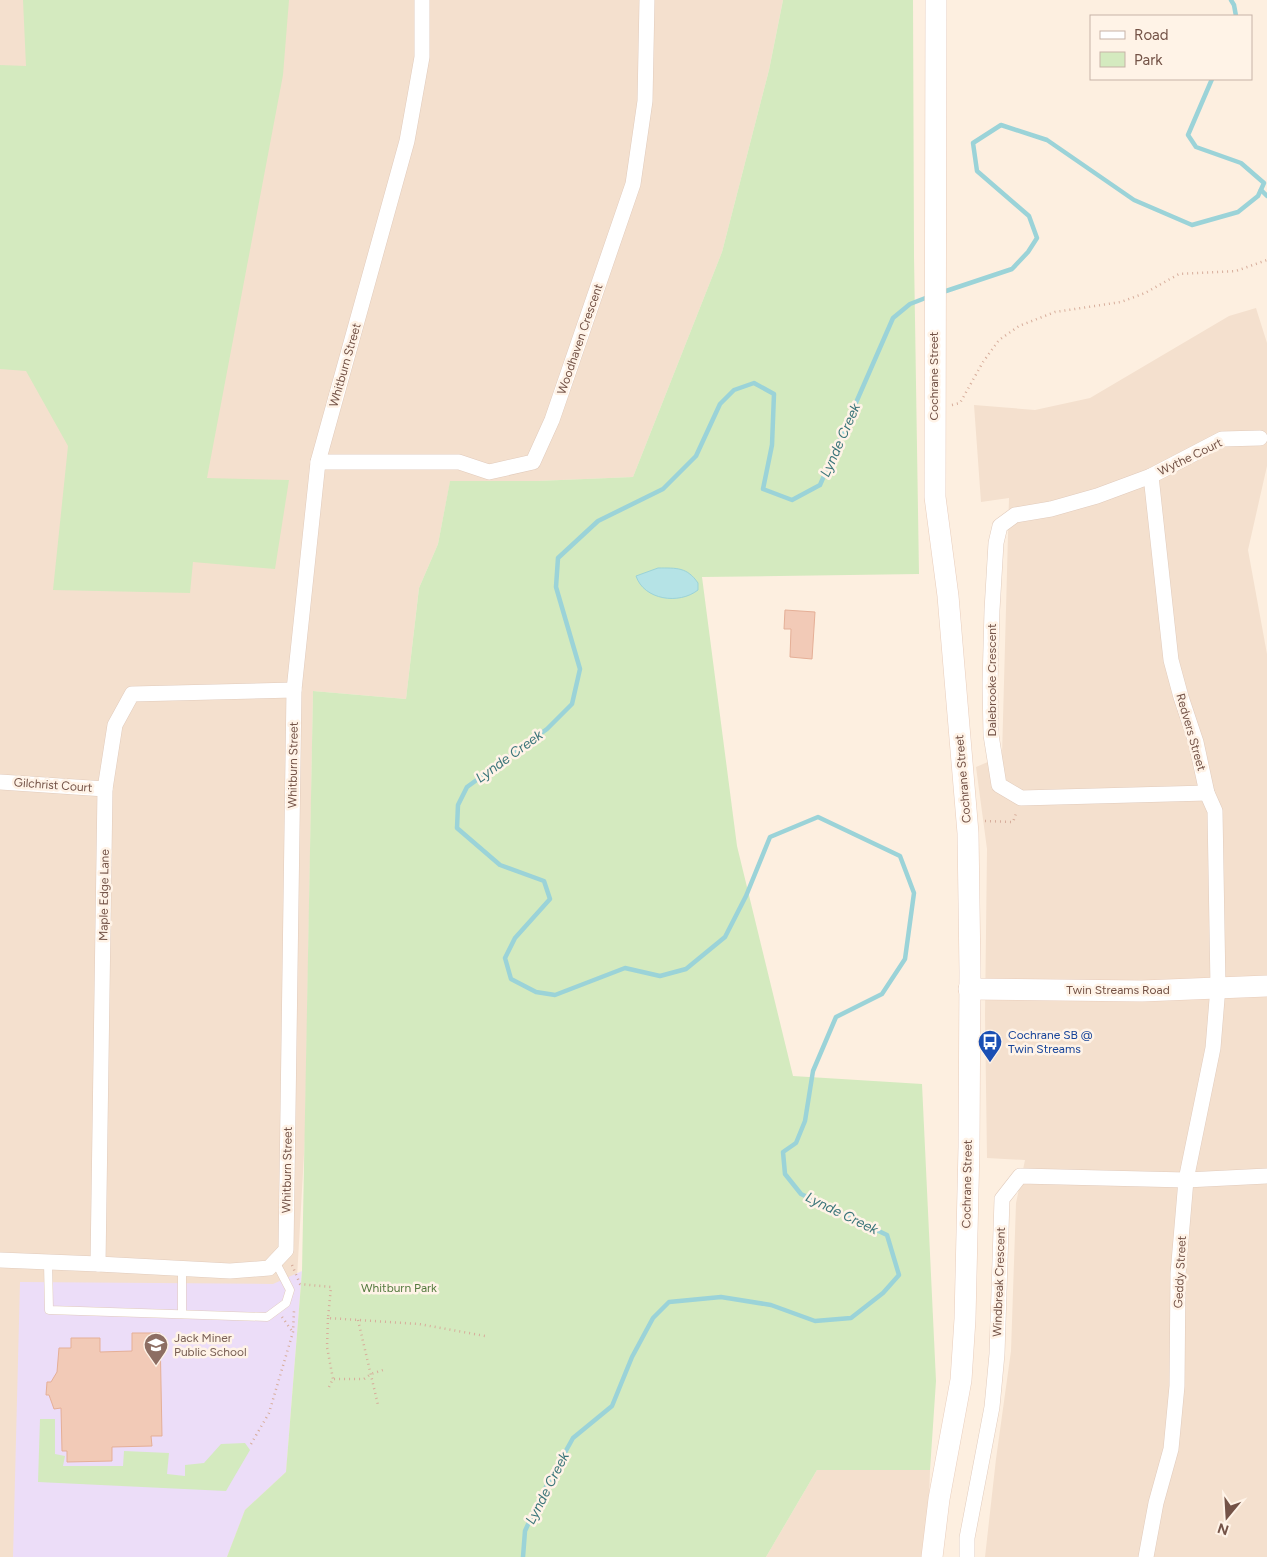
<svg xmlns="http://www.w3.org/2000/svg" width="1267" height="1557" viewBox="0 0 1267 1557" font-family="Figtree,sans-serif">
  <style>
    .residential { fill: #f4e0ce }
    .education { fill: #ecddf8 }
    .green { fill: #d4eabf }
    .water { fill: #b5e3e6; stroke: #9bd3d8 }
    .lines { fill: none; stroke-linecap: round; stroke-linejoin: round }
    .stream { stroke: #9bd3d8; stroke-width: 4.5 }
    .building { fill: #f2cab7; stroke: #e5af97 }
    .lane-casing { stroke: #e1cbbc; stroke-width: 9 }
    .street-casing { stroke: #e1cbbc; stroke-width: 16 }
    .secondary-casing { stroke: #e8cdbc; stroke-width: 22 }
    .path { stroke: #d7ad9b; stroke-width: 2.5; stroke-dasharray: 1 4; stroke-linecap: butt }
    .lane { stroke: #fff; stroke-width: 8 }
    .street { stroke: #fff; stroke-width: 15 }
    .secondary { stroke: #fff; stroke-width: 21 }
    .labels { text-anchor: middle; stroke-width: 5; stroke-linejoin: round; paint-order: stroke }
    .street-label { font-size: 12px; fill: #745347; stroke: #fff3e7 }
    .transit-label { font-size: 12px; fill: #164399; stroke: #fff3e7; text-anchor: start }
    .park-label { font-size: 12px; fill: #557a3f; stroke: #fff3e7 }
    .education-label { font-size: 12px; fill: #785e54; stroke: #fff3e7; text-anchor: start }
    .water-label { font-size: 14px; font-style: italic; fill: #3b757a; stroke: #fff3e7 }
  </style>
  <rect width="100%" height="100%" fill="#fdefe0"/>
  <g class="residential">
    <polygon points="0,0 783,0 769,70 722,252 633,477 537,481 450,482 438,544 419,588 406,699 313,691 305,1137 286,1472 245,1510 227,1557 0,1557"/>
    <polygon points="1256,308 1267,343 1267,466 1248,550 1267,654 1267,1557 985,1557 996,1459 1011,1351 1016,1203 1025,1160 987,1158 985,1015 987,849 976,767 1002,756 1009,498 981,502 974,405 1035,410 1090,398 1229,316"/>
    <polygon points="817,1470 930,1470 927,1557 766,1557"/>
  </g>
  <polygon class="education" points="302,1271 286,1472 245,1510 227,1557 13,1557 20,1282 273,1284"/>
  <g class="green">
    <polygon points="23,0 289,0 283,75 207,478 289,480 275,569 193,562 190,593 53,590 68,446 26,371 0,369 0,65 26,66"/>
    <polygon points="783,0 913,0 914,256 919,574 702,577 737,846 793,1076 922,1084 936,1381 930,1470 817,1470 766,1557 227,1557 245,1510 286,1472 302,1271 313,691 406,699 419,588 438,544 450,481 537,481 633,477 722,252 769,70"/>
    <polygon points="40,1419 55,1419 55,1454 65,1456 63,1466 123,1466 124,1451 169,1453 167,1474 185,1476 185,1465 204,1463 221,1444 245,1443 250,1450 226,1491 38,1482"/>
  </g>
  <path class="water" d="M658 568C677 568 687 567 698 583V590C679 605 644 600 636 576Z"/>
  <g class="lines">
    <g class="stream">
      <polyline points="1231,0 1234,5 1236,16"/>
      <polyline points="1261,190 1267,196"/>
      <polyline points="940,293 1012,269 1028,252 1037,238 1029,216 977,171 973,143 1001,125 1047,140 1134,200 1192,225 1238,212 1258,196 1264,183 1241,163 1196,147 1188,135 1212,79"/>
      <polyline points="523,1557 525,1531 542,1494 573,1438 612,1406 632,1357 653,1318 669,1302 721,1297 771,1305 815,1321 851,1318 883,1293 899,1275 887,1235 801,1194 785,1174 783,1152 796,1143 805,1121 813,1071 836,1017 882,994 905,959 914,893 900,856 818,817 770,837 746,896 725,937 686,969 660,976 625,968 555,995 536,992 511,979 505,958 515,938 550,899 544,881 500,865 457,828 458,805 467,787 547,729 572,704 580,669 556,587 558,558 598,521 663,489 696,456 720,404 734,390 754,383 774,394 772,445 763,489 792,500 820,485 893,318 910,304 928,297"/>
    </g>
  </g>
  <g class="building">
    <polygon points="785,610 815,612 812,659 790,657 791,629 784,629"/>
    <polygon points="132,1333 160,1333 162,1436 151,1436 152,1446 112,1447 112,1461 67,1462 67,1451 62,1451 61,1408 54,1409 49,1395 46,1395 47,1382 51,1382 57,1372 59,1348 71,1348 71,1338 100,1338 100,1352 132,1351"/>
  </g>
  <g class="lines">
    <defs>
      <g id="lane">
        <polyline points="48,1262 49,1310 267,1317 286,1303 290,1290 275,1261"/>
        <polyline points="182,1314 182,1269"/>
      </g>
      <g id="street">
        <polyline points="318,462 459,462 489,472 533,462 552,420 633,184 645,101 647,0"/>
        <polyline points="0,782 105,789"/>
        <polyline points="1207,793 1021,798 999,785 991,735 990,684 992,610 996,543 1000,526 1015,515 1051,509 1097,496 1151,476 1222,439 1260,438"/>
        <polyline points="0,1260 98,1264 230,1271 269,1268 286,1250 294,690 318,462 407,141 422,57 422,0"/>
        <polyline points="98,1264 105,789 115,725 132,694 294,690"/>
        <polyline points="967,1557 967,1538 992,1407 997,1354 1002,1199 1020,1176 1186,1180 1267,1176"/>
        <polyline points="1146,1557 1156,1503 1171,1449 1177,1386 1178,1274 1186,1180 1213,1048 1218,987 1215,811 1207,793 1196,742 1181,697 1171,660 1151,476"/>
      </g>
      <g id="secondary">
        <polyline points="969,989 1142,991 1267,986"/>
        <polyline points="932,1557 939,1499 961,1380 965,1319 969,1147 970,972 968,833 948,596 935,497 936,0"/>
      </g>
    </defs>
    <use href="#lane" class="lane-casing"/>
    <use href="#street" class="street-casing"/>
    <use href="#secondary" class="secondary-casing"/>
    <g class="path">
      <polyline points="952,405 960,403 983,362 999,340 1019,326 1055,312 1121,302 1145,293 1179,274 1236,271 1267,260"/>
      <polyline points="985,821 1013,822 1017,811"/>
      <polyline points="292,1265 300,1284 331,1287 328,1318 419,1324 485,1336"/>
      <polyline points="282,1317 292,1331"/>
      <polyline points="328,1318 327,1347 333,1379"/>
      <polyline points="358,1320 378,1405"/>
      <polyline points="329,1387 333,1379 364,1379 371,1374 386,1369"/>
      <polyline points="251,1444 269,1413 293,1332 294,1311"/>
    </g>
    <use href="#lane" class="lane"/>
    <use href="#street" class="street"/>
    <use href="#secondary" class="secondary"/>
  </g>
  <defs>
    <symbol id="bus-pin" viewBox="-11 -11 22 30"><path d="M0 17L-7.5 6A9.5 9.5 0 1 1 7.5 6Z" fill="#1a4fb4" stroke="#fff3e7"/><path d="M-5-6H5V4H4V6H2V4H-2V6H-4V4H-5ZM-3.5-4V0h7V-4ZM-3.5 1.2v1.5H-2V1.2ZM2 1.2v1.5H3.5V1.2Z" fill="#fff"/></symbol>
    <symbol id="school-pin" viewBox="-11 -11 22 30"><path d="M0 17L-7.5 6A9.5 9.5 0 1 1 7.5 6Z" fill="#8d6e63" stroke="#fff3e7"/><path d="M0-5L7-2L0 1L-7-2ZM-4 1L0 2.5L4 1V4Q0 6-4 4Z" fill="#fff"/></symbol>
  </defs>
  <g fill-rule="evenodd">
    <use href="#bus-pin" x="976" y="1028" width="28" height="38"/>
    <use href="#school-pin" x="142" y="1331" width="28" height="38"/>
  </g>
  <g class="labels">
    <g class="street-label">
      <text transform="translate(580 339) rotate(-71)" y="4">Woodhaven Crescent</text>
      <text transform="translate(345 365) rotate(-74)" y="4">Whitburn Street</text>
      <text transform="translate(934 376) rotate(-90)" y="4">Cochrane Street</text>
      <text transform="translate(1190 457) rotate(-26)" y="4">Wythe Court</text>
      <text transform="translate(992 680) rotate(-90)" y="4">Dalebrooke Crescent</text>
      <text transform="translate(1191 732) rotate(74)" y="4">Redvers Street</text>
      <text transform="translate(293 765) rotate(-89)" y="4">Whitburn Street</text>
      <text transform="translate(963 779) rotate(-95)" y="4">Cochrane Street</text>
      <text transform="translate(53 785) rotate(4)" y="4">Gilchrist Court</text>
      <text transform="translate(104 895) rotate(-89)" y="4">Maple Edge Lane</text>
      <text x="1118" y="994">Twin Streams Road</text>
      <text transform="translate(287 1170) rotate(-89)" y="4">Whitburn Street</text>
      <text transform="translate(967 1184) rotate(-89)" y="4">Cochrane Street</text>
      <text transform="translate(1180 1272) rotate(-87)" y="4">Geddy Street</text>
      <text transform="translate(999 1282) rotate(-88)" y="4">Windbreak Crescent</text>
    </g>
    <g class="transit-label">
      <text x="1008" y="1039">Cochrane SB @<tspan x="1008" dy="14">Twin Streams</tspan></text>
    </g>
    <g class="park-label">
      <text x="399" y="1292">Whitburn Park</text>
    </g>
    <g class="education-label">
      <text x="174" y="1342">Jack Miner<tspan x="174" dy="14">Public School</tspan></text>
    </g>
    <g class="water-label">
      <text transform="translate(840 440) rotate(-66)" y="5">Lynde Creek</text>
      <text transform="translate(509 756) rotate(-36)" y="5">Lynde Creek</text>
      <text transform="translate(842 1213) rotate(26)" y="5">Lynde Creek</text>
      <text transform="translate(547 1488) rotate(-63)" y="5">Lynde Creek</text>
    </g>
  </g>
  <rect x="1090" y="15" width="162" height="65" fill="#fff3e7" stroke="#c7b3a7"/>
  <rect x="1100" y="31" width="25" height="8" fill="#ffffff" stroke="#c7b3a7"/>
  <text x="1134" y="40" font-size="15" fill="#745347">Road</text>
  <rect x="1100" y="52" width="25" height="15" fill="#d4eabf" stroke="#c7b3a7"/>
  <text x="1134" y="65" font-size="15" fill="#745347">Park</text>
  <g transform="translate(1227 1517) rotate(198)" stroke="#fff3e7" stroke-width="4" paint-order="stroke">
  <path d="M0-4L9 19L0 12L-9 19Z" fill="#745347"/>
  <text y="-8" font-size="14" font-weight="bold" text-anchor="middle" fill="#745347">N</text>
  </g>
</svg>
